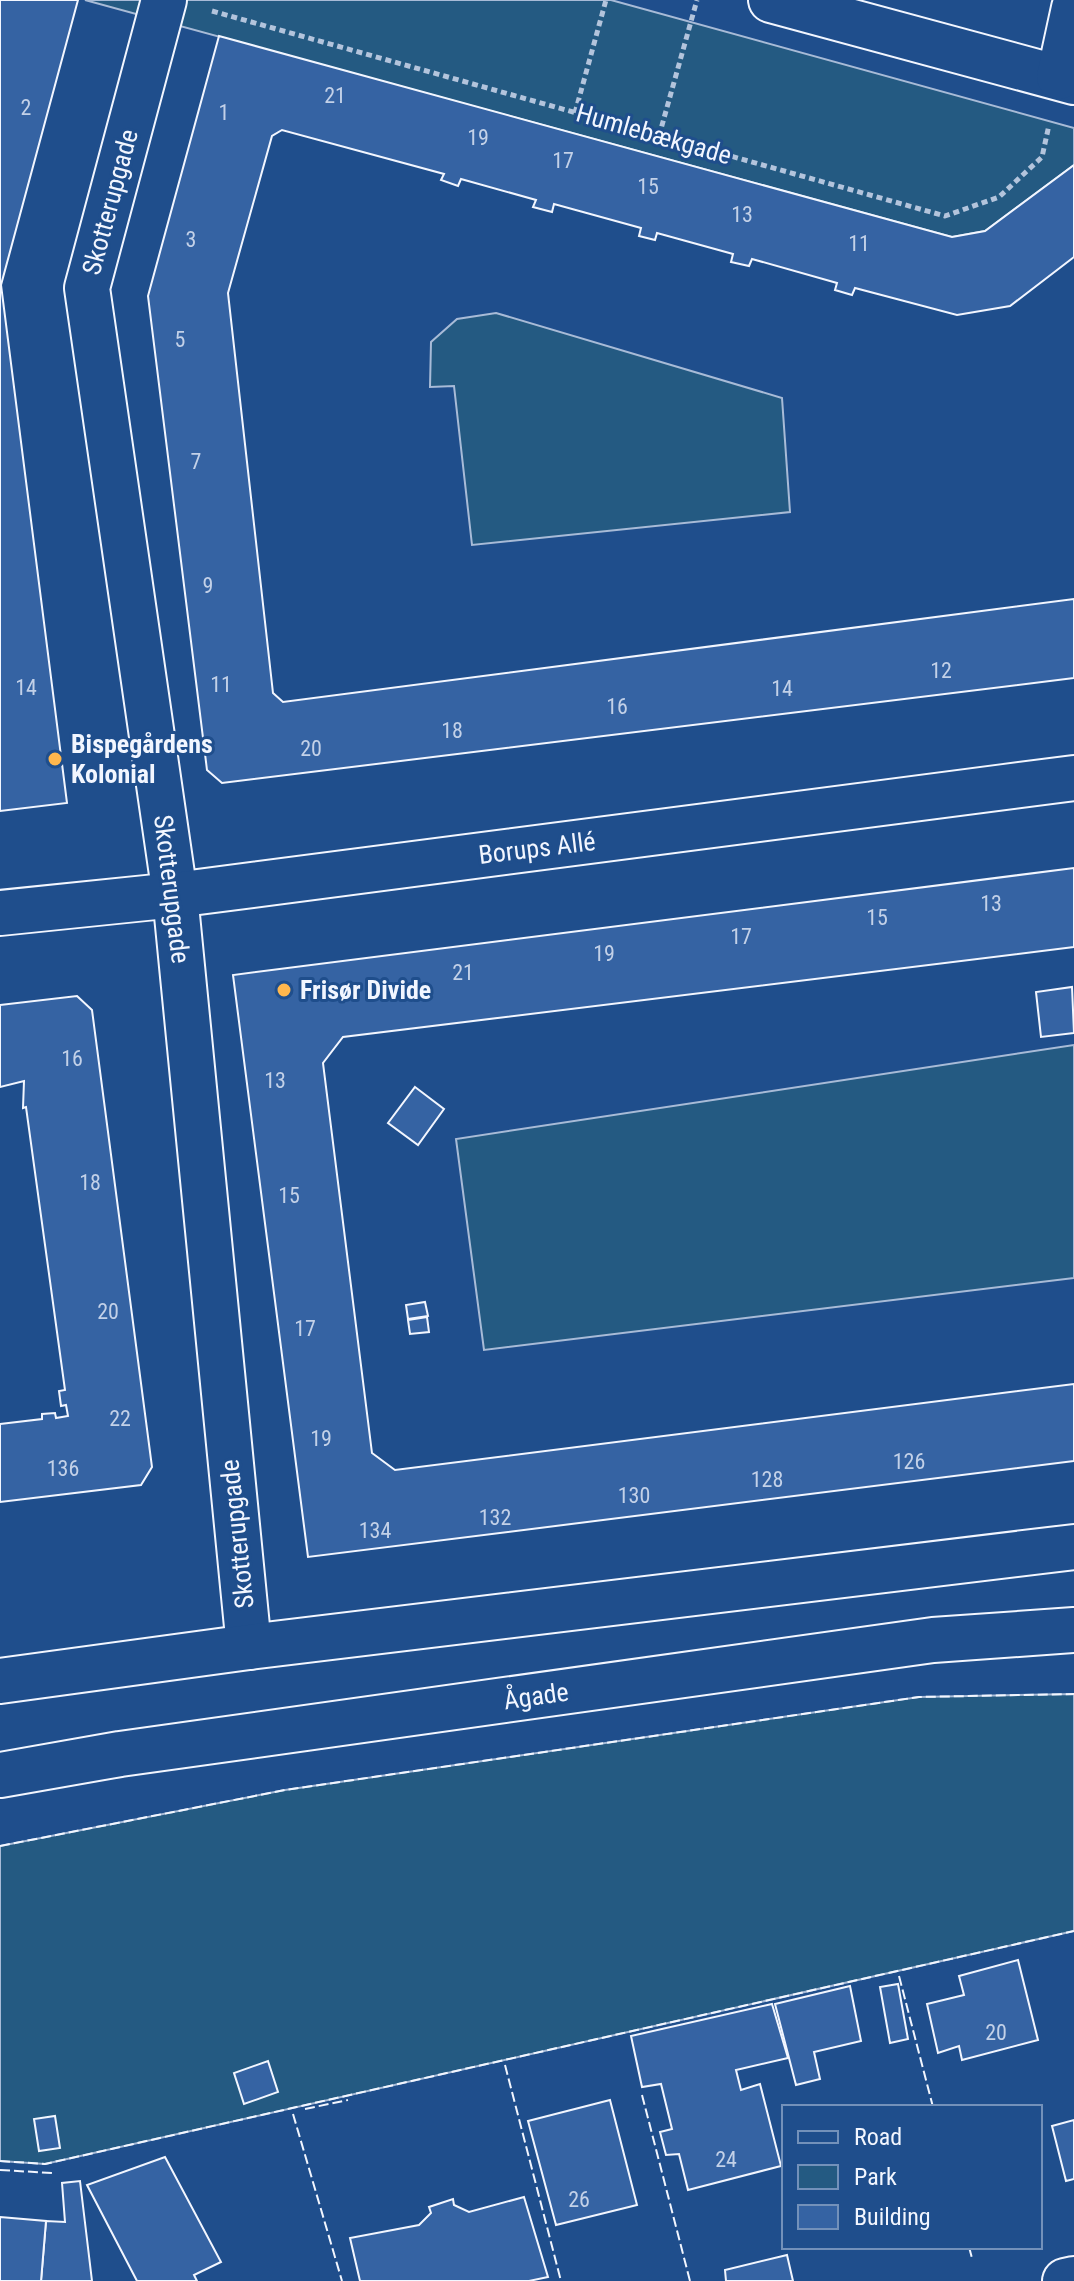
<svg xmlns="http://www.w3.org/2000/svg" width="1074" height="2281" viewBox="0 0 1074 2281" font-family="'Roboto Condensed',sans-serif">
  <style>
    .green { fill: #245a82; stroke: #a8bbd7; stroke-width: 2 }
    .building { fill: #3563a3; stroke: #f2f6ff; stroke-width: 2 }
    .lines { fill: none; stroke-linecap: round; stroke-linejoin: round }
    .minor-casing { stroke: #f2f6ff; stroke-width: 48 }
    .path { stroke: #b3c4dc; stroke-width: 5; stroke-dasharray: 6 4; stroke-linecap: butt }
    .minor { stroke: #1f4e8c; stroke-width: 44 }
    .fence { stroke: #f2f6ff; stroke-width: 2; stroke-dasharray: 10 4; stroke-linecap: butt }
    .poi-dot { fill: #ffb74d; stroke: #1f4e8c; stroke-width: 3 }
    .labels { text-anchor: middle; stroke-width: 6; stroke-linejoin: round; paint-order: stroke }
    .number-label { font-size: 22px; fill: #c3d1e8 }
    .street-label { font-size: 26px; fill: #f2f6ff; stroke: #1f4e8c }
    .poi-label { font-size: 26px; font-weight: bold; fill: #f2f6ff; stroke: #1f4e8c; text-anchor: start }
  </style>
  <rect width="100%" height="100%" fill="#1f4e8c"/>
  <g class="green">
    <polygon points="85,0 611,0 1074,128 1074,165 985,231 952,237"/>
    <polygon points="496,313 782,398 790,512 472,545 454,386 430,387 431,342 457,319"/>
    <polygon points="1074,1045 1074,1278 484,1350 456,1139"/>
    <polygon points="1074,1694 1074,1931 45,2164 0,2161 0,1846 285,1790 919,1697"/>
  </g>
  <g class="building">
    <polygon points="0,0 78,0 1,285 67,803 0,811"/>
    <polygon points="219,36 952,237 985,231 1074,165 1074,257 1010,306 957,315 855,288 852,295 835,290 837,283 752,259 749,266 731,262 733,254 657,233 655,240 639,236 641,228 554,204 552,212 533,207 536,200 461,179 458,186 441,180 444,174 282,130 272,136 228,293 273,693 283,702 1074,599 1074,678 222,783 207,770 148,296"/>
    <polygon points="1074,868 1074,947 343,1037 323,1063 372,1453 395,1470 1074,1384 1074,1461 308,1557 233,975"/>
    <polygon points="1072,987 1074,1033 1041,1037 1036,992"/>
    <polygon points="77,996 92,1010 152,1467 141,1485 0,1502 0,1424 42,1419 42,1414 55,1413 56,1418 68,1416 66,1405 61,1406 59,1391 65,1390 26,1107 23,1108 24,1081 0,1087 0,1005"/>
    <polygon points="415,1087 444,1109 418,1145 388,1123"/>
    <polygon points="425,1302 428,1316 408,1319 406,1305"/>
    <polygon points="427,1317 429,1332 410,1334 408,1320"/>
    <polygon points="1018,1960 1038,2040 962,2060 959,2046 938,2053 927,2004 964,1995 959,1976"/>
    <polygon points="898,1984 908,2039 890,2043 880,1987"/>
    <polygon points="850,1986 861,2041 814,2052 820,2079 796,2085 775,2004"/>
    <polygon points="772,2004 788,2058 736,2070 741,2090 760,2084 781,2166 688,2190 679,2154 666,2155 660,2132 672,2129 661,2084 642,2087 631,2036"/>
    <polygon points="268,2061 278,2092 244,2104 234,2073"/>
    <polygon points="610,2100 637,2205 556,2225 528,2121"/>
    <polygon points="55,2116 60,2148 39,2151 34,2119"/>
    <polygon points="1074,2120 1074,2179 1066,2181 1052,2126"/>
    <polygon points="165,2157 221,2262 194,2275 197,2281 137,2281 87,2185"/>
    <polygon points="80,2181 92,2281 41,2281 46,2221 65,2222 62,2183"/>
    <polygon points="524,2197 548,2277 529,2281 360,2281 350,2238 419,2225 431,2213 429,2207 453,2199 454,2205 469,2212"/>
    <polygon points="0,2217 46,2221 41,2281 0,2281"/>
    <polygon points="787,2255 793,2281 726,2281 725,2270"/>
  </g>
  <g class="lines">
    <defs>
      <g id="minor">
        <polyline points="164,0 87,288 175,895 249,1647"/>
        <polyline points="771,0 1074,82"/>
        <polyline points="1059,77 1074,8"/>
        <polyline points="0,913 175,895 1074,778"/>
        <polyline points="0,1681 249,1647 1074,1547"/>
        <polyline points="0,1775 120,1754 933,1640 1074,1630"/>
        <polyline points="1065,2281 1074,2279"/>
      </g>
    </defs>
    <use href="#minor" class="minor-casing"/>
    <g class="path">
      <polyline points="212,11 945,216 999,197 1042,157 1049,125"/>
      <polyline points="575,113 606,0"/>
      <polyline points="659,136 697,0"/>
    </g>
    <use href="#minor" class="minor"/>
    <g class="fence">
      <polyline points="0,1846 285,1790 919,1697 1074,1694"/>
      <polyline points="899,1976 933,2107"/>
      <polyline points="505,2065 561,2281"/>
      <polyline points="642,2095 690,2281"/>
      <polyline points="305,2109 348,2100"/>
      <polyline points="293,2114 342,2281"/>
      <polyline points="0,2161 45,2164 1074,1931"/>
      <polyline points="0,2170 52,2173"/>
      <polyline points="969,2247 972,2258"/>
    </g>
  </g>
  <g class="poi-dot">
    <circle cx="55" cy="759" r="8"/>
    <circle cx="284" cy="990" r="8"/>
  </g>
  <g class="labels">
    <g class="number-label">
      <text x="335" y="103">21</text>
      <text x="26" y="115">2</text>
      <text x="224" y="120">1</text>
      <text x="478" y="145">19</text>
      <text x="563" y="168">17</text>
      <text x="648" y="194">15</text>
      <text x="742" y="222">13</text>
      <text x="191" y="247">3</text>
      <text x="859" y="251">11</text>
      <text x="180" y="347">5</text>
      <text x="196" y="469">7</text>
      <text x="208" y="593">9</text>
      <text x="941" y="678">12</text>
      <text x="221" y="692">11</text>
      <text x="26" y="695">14</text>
      <text x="782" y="696">14</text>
      <text x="617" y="714">16</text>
      <text x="452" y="738">18</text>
      <text x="311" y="756">20</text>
      <text x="991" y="911">13</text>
      <text x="877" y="925">15</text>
      <text x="741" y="944">17</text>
      <text x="604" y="961">19</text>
      <text x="463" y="980">21</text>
      <text x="72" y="1066">16</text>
      <text x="275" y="1088">13</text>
      <text x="90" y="1190">18</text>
      <text x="289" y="1203">15</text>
      <text x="108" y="1319">20</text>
      <text x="305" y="1336">17</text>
      <text x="120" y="1426">22</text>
      <text x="321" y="1446">19</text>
      <text x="909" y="1469">126</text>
      <text x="63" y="1476">136</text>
      <text x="767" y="1487">128</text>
      <text x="634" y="1503">130</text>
      <text x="495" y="1525">132</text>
      <text x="375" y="1538">134</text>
      <text x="996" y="2040">20</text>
      <text x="726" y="2167">24</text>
      <text x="579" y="2207">26</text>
    </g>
    <g class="street-label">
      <text transform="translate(654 134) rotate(16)" y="9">Humlebækgade</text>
      <text transform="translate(110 202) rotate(-75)" y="9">Skotterupgade</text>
      <text transform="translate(537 848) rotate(-7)" y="9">Borups Allé</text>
      <text transform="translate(172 889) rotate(83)" y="9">Skotterupgade</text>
      <text transform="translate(237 1534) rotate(-96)" y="9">Skotterupgade</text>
      <text transform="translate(536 1696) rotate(-8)" y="9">Ågade</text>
    </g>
    <g class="poi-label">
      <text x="71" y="753">Bispegårdens<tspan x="71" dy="30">Kolonial</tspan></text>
      <text x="300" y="999">Frisør Divide</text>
    </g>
  </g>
  <rect x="782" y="2105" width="260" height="144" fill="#1f4e8c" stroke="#7391ba" stroke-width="2"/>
  <rect x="798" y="2131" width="40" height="12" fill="#1f4e8c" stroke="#7391ba" stroke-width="2"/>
  <text x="854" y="2145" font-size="24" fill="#f2f6ff">Road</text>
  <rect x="798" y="2165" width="40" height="24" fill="#245a82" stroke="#7391ba" stroke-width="2"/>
  <text x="854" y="2185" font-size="24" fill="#f2f6ff">Park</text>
  <rect x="798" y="2205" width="40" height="24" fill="#3563a3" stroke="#7391ba" stroke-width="2"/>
  <text x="854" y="2225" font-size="24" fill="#f2f6ff">Building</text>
</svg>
